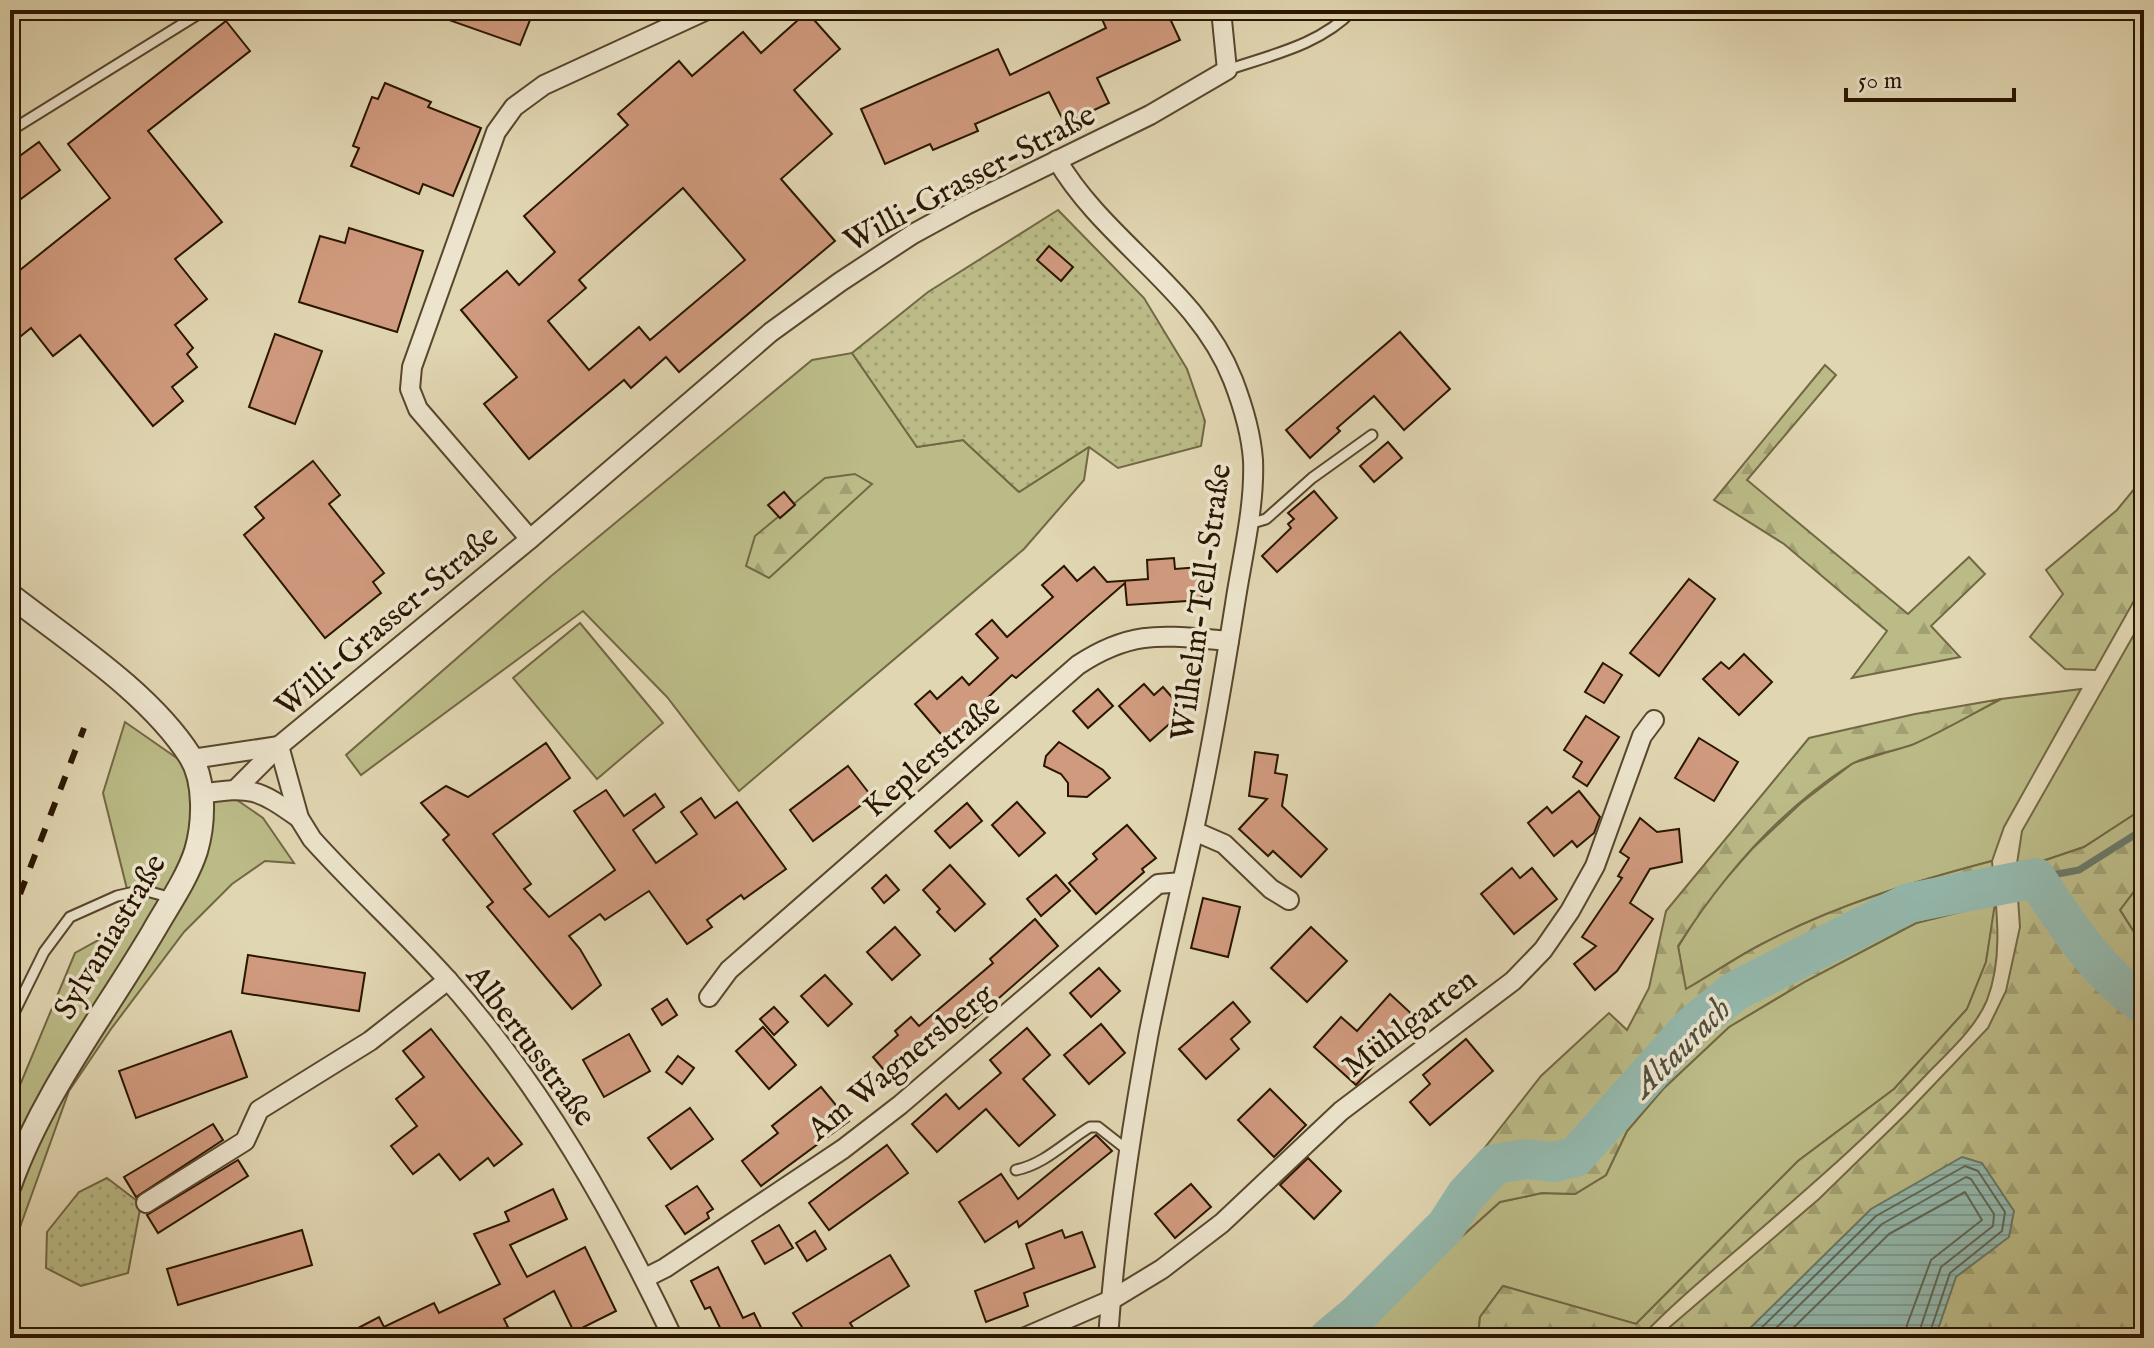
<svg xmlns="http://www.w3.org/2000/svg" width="2154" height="1348" viewBox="0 0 2154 1348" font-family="'IM FELL English',serif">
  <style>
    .green { fill: #bbbb87; stroke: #726844; stroke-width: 2 }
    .forest { fill: url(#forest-firs); stroke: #726844; stroke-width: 2 }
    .park { fill: url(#park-dots); stroke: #726844; stroke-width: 2 }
    .water { fill: url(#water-rules); stroke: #6a7868; stroke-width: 2 }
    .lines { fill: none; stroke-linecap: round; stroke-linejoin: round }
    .shore { stroke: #5f6857; stroke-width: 2 }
    .stream { stroke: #6a7868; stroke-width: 7 }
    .river { stroke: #94b9ae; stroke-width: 40 }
    .building { fill: #d09a7e; stroke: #2a1600; stroke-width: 2; fill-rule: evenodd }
    .service-casing { stroke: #58462c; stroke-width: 13 }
    .minor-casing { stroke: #58462c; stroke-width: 22 }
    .tertiary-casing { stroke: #58462c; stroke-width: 26 }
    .service { stroke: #ece4cd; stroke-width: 9 }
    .minor { stroke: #ece4cd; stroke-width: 18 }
    .tertiary { stroke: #ece4cd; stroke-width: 22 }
    .rail { stroke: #2a1600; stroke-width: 6; stroke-dasharray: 14 14; stroke-linecap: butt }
    .labels { text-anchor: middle; stroke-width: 7; stroke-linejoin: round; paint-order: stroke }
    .street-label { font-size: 32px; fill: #2a1600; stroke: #ece4cd }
    .water-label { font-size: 34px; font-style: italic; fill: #4f4f3d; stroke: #ece4cd }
  </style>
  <defs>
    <pattern id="forest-firs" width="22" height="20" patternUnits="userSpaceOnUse" patternTransform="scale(2)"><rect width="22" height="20" fill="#bbbb87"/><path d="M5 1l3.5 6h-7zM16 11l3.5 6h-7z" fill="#a1a073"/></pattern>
    <pattern id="park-dots" width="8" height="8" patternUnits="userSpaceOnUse" patternTransform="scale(2)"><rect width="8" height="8" fill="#bbbb87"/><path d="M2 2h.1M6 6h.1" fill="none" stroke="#a1a073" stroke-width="1.8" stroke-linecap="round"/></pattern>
    <pattern id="water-rules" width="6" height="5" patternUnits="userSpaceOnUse" patternTransform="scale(2)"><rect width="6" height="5" fill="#94b9ae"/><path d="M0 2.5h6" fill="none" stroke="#809e94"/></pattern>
  </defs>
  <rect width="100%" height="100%" fill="#e1d6b2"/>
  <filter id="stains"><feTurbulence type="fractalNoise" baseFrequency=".0025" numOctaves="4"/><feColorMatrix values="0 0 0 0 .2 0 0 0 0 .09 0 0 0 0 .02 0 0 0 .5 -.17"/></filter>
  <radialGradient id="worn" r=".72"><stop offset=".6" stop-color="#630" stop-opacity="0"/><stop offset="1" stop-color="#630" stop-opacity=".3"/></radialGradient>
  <g class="green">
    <polygon points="852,353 917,447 963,440 1019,492 1089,447 1084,480 1024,549 739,791 667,697 583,611 361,775 346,755 550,577 812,360"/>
    <polygon points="2144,617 2144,808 2084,847 2016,870 2022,831"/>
    <polygon points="580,623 663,723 597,779 513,678"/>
    <path d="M2081 689 2004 827 1992 861C1912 882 1833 906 1760 945 1734 959 1710 975 1685 990L1678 947 1708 899 1752 849 1801 803 1853 763 1913 744 2001 699Z"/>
    <polygon points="125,722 263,818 294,863 265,861 232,884 184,932 111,1029 69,1091 10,1255 10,1109 75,953 111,933 129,897 103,793"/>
    <polygon points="2144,878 2144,948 2120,910"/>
    <polygon points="1996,903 1986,962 1967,1009 1894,1089 1798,1161 1636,1324 1503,1286 1480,1317 1478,1338 1349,1338 1500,1202 1542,1193 1575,1194 1606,1175 1627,1131 1663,1089 1729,1027 1806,981 1916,923"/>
  </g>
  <g class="forest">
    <polygon points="1825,365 1836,375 1747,480 1908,614 1969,557 1985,574 1931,626 1960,657 1852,678 1887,631 1784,544 1714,500"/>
    <polygon points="855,474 872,484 769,578 746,566 755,536 825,478"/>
    <polygon points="2144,477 2144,583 2095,670 2065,669 2030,637 2063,594 2046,570 2117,510"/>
    <path d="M2001 699C1972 714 1944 731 1914 744 1894 752 1868 754 1850 765 1780 810 1722 877 1678 946L1686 989C1711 975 1735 958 1760 945 1833 906 1912 882 1992 861 1996 906 2004 956 1987 1000 1975 1029 1947 1053 1926 1075 1871 1134 1809 1187 1748 1240 1711 1272 1673 1303 1640 1338H1478L1480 1317 1503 1286 1636 1324 1798 1161 1894 1089 1967 1009 1986 962 1995 903 1916 923 1806 981 1729 1027 1663 1089 1627 1131 1606 1175 1575 1194 1542 1193 1500 1202 1349 1338H1286L1323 1328 1413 1239 1541 1076 1609 1013 1627 1030 1649 988 1666 911 1809 738 1915 714Z"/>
    <polygon points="2144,808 2144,878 2120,910 2144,948 2144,1338 1657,1338 1819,1199 1905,1115 1988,1028 2006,991 2020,927 2016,870 2084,847"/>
  </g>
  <g class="park">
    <polygon points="1058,210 1144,298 1187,369 1205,421 1201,446 1118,468 1089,447 1019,492 963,440 917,447 852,353 928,292"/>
    <polygon points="107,1178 141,1204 128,1273 81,1286 46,1268 47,1232 79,1192"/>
  </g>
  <polygon class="water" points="1962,1157 1982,1163 2014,1211 2009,1237 1956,1277 1935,1338 1740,1338 1871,1209"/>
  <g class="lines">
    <g class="shore">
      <polyline points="1751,1338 1876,1216 1965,1166 1978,1171 2005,1212 2002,1231 1950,1273 1928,1338"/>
      <polyline points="1766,1338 1882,1224 1966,1177 1971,1179 1994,1214 1993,1226 1941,1267 1917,1338"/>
      <polyline points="1783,1338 1889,1234 1965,1192 1982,1220 1931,1260 1907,1325 1905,1338"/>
    </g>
    <polyline class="stream" points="2036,878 2079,870 2144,829"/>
    <path class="river" d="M1329 1338 1359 1313 1446 1226 1466 1195 1495 1164 1527 1159 1553 1162 1575 1157 1691 1027 1735 991 1909 903 2036 878C2067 925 2097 972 2144 1005"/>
  </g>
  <g class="building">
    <polygon points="430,10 534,10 520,45 429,13"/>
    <polygon points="1098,10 1166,10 1180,40 1097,78 1109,103 1065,124 1049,92 975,124 978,131 933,150 930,144 885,164 861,109 998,49 1010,75 1106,28"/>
    <path d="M807 12 840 49 794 90 832 134 781 179 835 241 679 372 666 357 631 388 624 380 529 459 484 404 517 377 461 310 507 271 519 285 555 252 524 216 628 125 618 114 679 61 692 76 743 32 761 53ZM683 188 745 260 650 340 639 327 589 370 548 321 586 288 579 280Z"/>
    <polygon points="226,21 250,51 148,131 222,222 175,259 207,299 175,325 193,348 187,354 197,367 172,387 183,401 153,426 80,335 53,356 31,328 10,345 10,278 110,198 68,144"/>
    <polygon points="385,83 431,102 428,107 481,128 453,196 423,184 419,194 351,166 359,148 353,146 372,97 378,99"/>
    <polygon points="39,142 60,170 10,207 10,163"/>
    <polygon points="349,228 423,251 397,332 299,302 320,236 345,243"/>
    <polygon points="1049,246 1073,267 1061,281 1037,260"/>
    <polygon points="1400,332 1450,389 1404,430 1374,396 1337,428 1340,431 1310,458 1286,430"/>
    <polygon points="275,334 322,351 295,424 249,407"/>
    <polygon points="1388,442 1402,458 1374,482 1360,466"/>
    <polygon points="313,461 340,495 329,504 384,573 373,582 381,593 325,638 244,535 264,518 255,507"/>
    <polygon points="1314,491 1337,518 1277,572 1262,556 1291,528 1288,524 1294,519 1288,513"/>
    <polygon points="784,492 795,505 780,518 768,505"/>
    <polygon points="1174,558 1175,569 1200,567 1202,600 1127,605 1125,583 1016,678 1012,675 983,702 986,705 946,740 915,704 930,691 937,699 962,677 969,685 998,658 976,634 992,620 1007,637 1053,597 1042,585 1064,566 1077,581 1094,567 1107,582 1148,579 1147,560"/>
    <polygon points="1689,579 1715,599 1659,676 1630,653"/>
    <polygon points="1744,654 1772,682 1739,715 1703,679 1721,662 1729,669"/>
    <polygon points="1603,663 1622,675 1604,703 1585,692"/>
    <polygon points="1144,684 1154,695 1163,687 1184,711 1150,741 1119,706"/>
    <polygon points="1098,689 1113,706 1088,728 1073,711"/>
    <polygon points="1586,716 1619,737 1587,786 1573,777 1582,762 1564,750"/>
    <polygon points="1699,738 1738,762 1714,801 1675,778"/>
    <polygon points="1059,742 1103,770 1110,778 1087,797 1068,796 1068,783 1061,774 1044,766 1046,756"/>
    <polygon points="546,743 570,778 493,834 531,884 524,889 549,917 615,870 574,811 606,790 624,816 655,794 664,807 633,830 656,863 697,834 681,812 701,798 715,818 737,802 786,869 744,899 741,895 707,920 712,927 687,944 649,891 605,920 600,914 569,936 580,949 601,985 572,1009 487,907 493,902 443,840 449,835 421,803 446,786 468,797"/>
    <polygon points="1255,752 1278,755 1275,773 1287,775 1282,806 1327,849 1301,877 1273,851 1268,856 1239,829 1267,799 1249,796"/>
    <polygon points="848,766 872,797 813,841 790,810"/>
    <polygon points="1579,791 1600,817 1594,833 1577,847 1572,841 1554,856 1528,823 1547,807 1552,813"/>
    <polygon points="1017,802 1045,833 1019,856 992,825"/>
    <polygon points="967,803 982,821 950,848 935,831"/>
    <polygon points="1640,818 1657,832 1679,829 1682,862 1650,869 1630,903 1653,919 1617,971 1595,990 1574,964 1596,946 1582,937 1622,878 1618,876 1629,858 1620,852"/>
    <polygon points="1127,825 1156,858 1142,869 1144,872 1096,914 1069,883 1097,859 1093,854"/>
    <polygon points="950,865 985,904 955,931 937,912 940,909 923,890"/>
    <polygon points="1512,868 1520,878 1532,868 1557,899 1514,934 1481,894"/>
    <polygon points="886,875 899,890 884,903 872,888"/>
    <polygon points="1056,875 1070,891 1041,916 1027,899"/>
    <polygon points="1203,898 1240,907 1228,957 1191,948"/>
    <polygon points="1035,919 1058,946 965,1028 961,1024 894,1082 873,1057 898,1035 895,1031 911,1017 919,1026 993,963 990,959"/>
    <polygon points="895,927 920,955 892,980 867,952"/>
    <polygon points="1311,927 1347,961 1307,1002 1271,968"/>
    <polygon points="248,955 365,973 359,1011 242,993"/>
    <polygon points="1099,968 1120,991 1091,1017 1070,993"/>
    <polygon points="825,975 852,1004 828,1026 801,996"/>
    <polygon points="1390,994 1416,1018 1356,1085 1314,1047 1341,1017 1357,1031"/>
    <polygon points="667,999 677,1015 662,1025 652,1009"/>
    <polygon points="1233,1002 1250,1022 1231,1039 1239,1049 1206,1079 1179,1049"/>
    <polygon points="774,1007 788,1022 774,1035 760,1019"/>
    <polygon points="1101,1024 1125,1053 1089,1084 1064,1055"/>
    <polygon points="763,1027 796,1065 769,1089 736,1051"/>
    <polygon points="1027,1028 1050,1055 1023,1079 1055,1115 1019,1146 986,1109 937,1152 912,1124 946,1094 959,1109 1001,1073 990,1060"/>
    <polygon points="431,1029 522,1144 494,1166 488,1158 460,1180 439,1154 413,1174 391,1146 417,1126 396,1099 424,1077 403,1051"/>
    <polygon points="231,1031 247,1077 136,1118 119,1071"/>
    <polygon points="629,1034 650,1071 604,1097 583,1060"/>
    <polygon points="1466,1039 1493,1071 1430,1125 1410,1102 1430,1084 1423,1075"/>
    <polygon points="678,1056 694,1068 682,1084 666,1072"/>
    <polygon points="821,1087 849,1121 761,1186 742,1161 778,1133 772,1126"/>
    <polygon points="1270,1089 1306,1125 1274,1157 1238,1120"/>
    <polygon points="690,1108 713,1139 671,1169 648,1138"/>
    <polygon points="213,1124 223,1140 136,1197 124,1177"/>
    <polygon points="1096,1135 1112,1151 1019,1227 1017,1221 985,1242 959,1202 1001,1174 1018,1199"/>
    <polygon points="887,1145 908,1173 829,1230 809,1203"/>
    <polygon points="1308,1158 1341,1191 1314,1219 1280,1185"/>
    <polygon points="238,1160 248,1176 158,1233 147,1215"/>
    <polygon points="1191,1184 1211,1207 1175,1238 1155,1214"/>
    <polygon points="697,1186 713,1209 707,1213 709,1218 685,1234 666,1206"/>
    <polygon points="553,1189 567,1219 510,1245 527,1277 585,1247 616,1311 574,1332 554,1291 504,1319 508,1327 485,1338 339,1338 379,1317 384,1327 434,1303 439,1313 500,1284 474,1234 509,1221 505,1212"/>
    <polygon points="779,1225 793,1248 765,1264 752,1241"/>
    <polygon points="302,1230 312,1265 178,1305 167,1269"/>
    <polygon points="1062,1230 1065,1238 1082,1232 1095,1267 1024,1293 1028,1306 986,1322 975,1291 1034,1268 1026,1244"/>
    <polygon points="815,1231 826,1249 807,1261 796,1243"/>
    <polygon points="890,1255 909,1286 850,1323 860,1338 831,1338 826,1331 815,1338 809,1338 793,1313"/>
    <polygon points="718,1267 743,1318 754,1313 766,1338 725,1338 710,1307 705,1309 691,1281"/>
  </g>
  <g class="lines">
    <defs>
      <g id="service">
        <path d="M1227 70C1271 55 1320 45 1353 10"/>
        <polyline points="10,131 205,10"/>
        <polyline points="1249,524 1266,519 1312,478 1372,435"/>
        <polyline points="10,1021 44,952 70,917 117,896 143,890 172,898"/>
        <path d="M1016 1170C1045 1164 1065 1142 1090 1127H1098L1130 1152"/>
      </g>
      <g id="minor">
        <path d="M1057 160C1105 242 1198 290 1233 380 1243 406 1251 432 1253 460 1255 507 1242 557 1235 604 1223 680 1210 758 1193 834 1178 902 1161 969 1148 1037 1130 1136 1115 1238 1108 1338"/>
        <polyline points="530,539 418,409 410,389 412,367 496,132 514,107 544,85 707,10"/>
        <path d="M279 746 299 818 312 839C355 887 404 931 447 979 542 1086 612 1210 673 1338"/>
        <polyline points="192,759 279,746"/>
        <polyline points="237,788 279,746 530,539 771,332 840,282 913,234 966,205 1150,115 1227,70 1221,10"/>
        <path d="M201 794C251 786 258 789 299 818"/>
        <polyline points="1194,831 1224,844 1271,889 1289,900"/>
        <path d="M709 997 729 970 1078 665C1134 628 1166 636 1229 641"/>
        <polyline points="146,1203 245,1141 259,1110 370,1041 448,980"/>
        <polyline points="645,1278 665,1268 843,1149 900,1105 1158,884 1182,882"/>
        <polyline points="1023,1338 1111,1300 1162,1269 1222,1223 1341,1111 1513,981 1543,950 1570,911 1595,866 1642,736 1654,720"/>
      </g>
      <path id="tertiary" d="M10 595C69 641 150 693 190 756 206 781 204 824 196 851 187 879 167 907 153 932 104 1015 43 1093 10 1185"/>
    </defs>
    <use href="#service" class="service-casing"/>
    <use href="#minor" class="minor-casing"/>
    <use href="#tertiary" class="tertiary-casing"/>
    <use href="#service" class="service"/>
    <use href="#minor" class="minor"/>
    <use href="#tertiary" class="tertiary"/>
    <polyline class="rail" points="10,920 84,728"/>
  </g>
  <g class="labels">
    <g class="street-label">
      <text transform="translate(969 177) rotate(-28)" y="11">Willi-Grasser-Straße</text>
      <text transform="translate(1200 602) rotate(-82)" y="11">Wilhelm-Tell-Straße</text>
      <text transform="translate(386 620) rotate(-40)" y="11">Willi-Grasser-Straße</text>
      <text transform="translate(931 755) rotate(-41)" y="11">Keplerstraße</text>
      <text transform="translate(109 936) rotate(-59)" y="11">Sylvaniastraße</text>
      <text transform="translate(1409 1022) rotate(-37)" y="11">Mühlgarten</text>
      <text transform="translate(532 1045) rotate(53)" y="11">Albertusstraße</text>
      <text transform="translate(900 1061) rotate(-39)" y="11">Am Wagnersberg</text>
    </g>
    <g class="water-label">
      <text transform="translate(1680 1046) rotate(-45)" y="12">Altaurach</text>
    </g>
  </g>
  <rect width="2154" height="1348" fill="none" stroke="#e1d6b2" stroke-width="40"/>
  <rect x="12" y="12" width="2130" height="1324" fill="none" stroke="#2a1600" stroke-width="4"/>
  <rect x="20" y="20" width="2114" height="1308" fill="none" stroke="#2a1600" stroke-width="2"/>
  <path d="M1846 88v12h168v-12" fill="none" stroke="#2a1600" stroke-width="4"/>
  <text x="1858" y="88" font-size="24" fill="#2a1600" stroke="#ece4cd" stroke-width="6" paint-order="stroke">50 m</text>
  <rect width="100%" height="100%" filter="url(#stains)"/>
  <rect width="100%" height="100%" fill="url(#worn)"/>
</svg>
